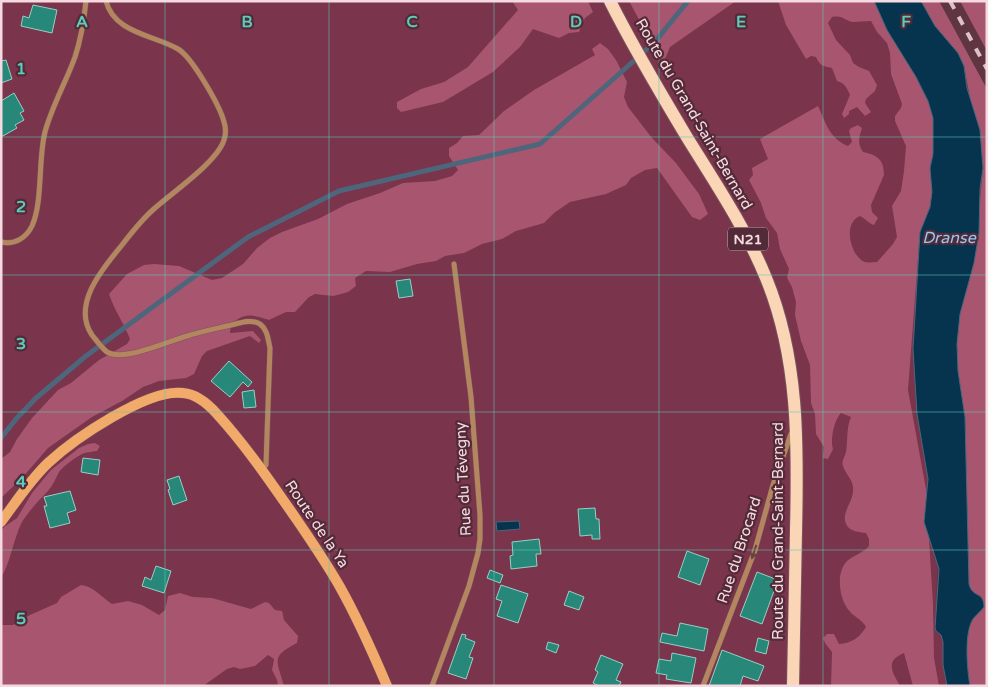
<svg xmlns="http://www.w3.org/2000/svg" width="988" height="687" viewBox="0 0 988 687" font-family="'Varela Round',sans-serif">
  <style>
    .green { fill: #7a344b }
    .forest { fill: #a8556f }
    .water { fill: #06344f; stroke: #4e667b }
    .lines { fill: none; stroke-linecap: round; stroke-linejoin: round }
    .stream { stroke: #4e667b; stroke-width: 5 }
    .building { fill: #278779; stroke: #96d0c4 }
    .street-casing { stroke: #79535e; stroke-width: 6 }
    .secondary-casing { stroke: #79535e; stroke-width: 11 }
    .primary-casing { stroke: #79535e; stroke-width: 14 }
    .street { stroke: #b4865f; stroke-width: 5 }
    .secondary { stroke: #f2aa6a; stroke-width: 10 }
    .primary { stroke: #fad5b6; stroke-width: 12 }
    .rail { stroke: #dec1c8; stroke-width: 4; stroke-dasharray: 9 9; stroke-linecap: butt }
    .oneway { fill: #6b4141 }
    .grid { fill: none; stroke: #5bcebb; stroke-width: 1; stroke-opacity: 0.55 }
    .labels { text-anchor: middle; stroke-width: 4.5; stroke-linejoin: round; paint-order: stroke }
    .shield { fill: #532a37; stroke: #c4a6ae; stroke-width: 1 }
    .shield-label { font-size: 14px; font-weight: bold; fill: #f5dbe1 }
    .street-label { font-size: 15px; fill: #f5dbe1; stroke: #532a37 }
    .water-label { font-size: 16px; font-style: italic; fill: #90caf5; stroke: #532a37 }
    .grid-label { font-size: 16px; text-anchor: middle; font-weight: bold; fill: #5bcebb; stroke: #532a37; stroke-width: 4.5; stroke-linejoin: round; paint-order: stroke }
  </style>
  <rect width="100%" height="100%" fill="#5e3541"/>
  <polygon class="green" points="1,1 894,1 951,222 936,608 962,686 1,686"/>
  <g class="forest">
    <polygon points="512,1 588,1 593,12 585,18 579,32 569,33 559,38 533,29 520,47 493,72 443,102 401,112 397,108 397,102 421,89 444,82 468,67 518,10"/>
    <polygon points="629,1 736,1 670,47 663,64"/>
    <path d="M778 1H874L887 30 916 77 928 101 933 118V154L930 168 932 192 930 207 920 232 908 390 926 489 933 604 934 658 939 686H913L904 653C884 661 893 673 900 686H831L832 652 825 643 823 638 827 634H834L839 644C852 643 859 638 866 627 862 619 853 617 847 608 839 596 836 572 847 561 854 555 863 553 869 546V539L866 533C859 532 850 532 846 524 841 513 853 502 853 491 854 479 846 476 843 466 841 461 845 457 846 452 848 440 846 429 851 417L841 413C834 420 830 440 833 449L828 459 823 458 824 447 816 434 815 414 811 403 810 365 801 341 795 315 796 302 792 287 787 278 789 269 780 249 777 233 766 218 761 203 749 180 753 175 752 168 768 159 760 139 818 106C826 123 829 138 848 146L852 142 849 131 851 128 858 125 862 128C859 138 857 143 863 152 877 155 884 159 884 175L871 205 872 212 878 218 874 225C868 223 866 219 860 216 841 224 852 258 865 262 868 263 873 262 877 262L893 244 897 237 892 206 901 191 904 171 906 146 895 121V116L901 108 902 104 891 74 890 53 887 43 877 32 871 21C865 21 859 22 853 22 844 21 844 15 832 17L828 23 836 40 850 55 853 63 859 67 869 71 877 85 875 91 866 99 865 103 871 112 865 116 857 107 849 111V114L844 118 842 114 850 95C847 88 845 83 837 81L832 68C823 66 820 66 816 57L811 56 806 59 786 25Z"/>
    <path d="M921 1H939L987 89V686H970L969 682C968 663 962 636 973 619 976 615 981 611 984 607L981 596C975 594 970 592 969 584L965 417 958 371 957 344 960 314 974 263 983 168 964 66 958 53 935 26Z"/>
    <polygon points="960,1 987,1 987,51"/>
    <path d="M600 43 608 49 616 60 627 82 624 97 628 107 652 138 676 163 699 194 708 214 700 220 692 217 657 168 645 170 631 178 626 185 606 194 570 202 554 213 544 223 516 231 502 239 482 244 464 253 445 256 436 261 417 264 390 272 366 271 355 278 356 286 348 292 341 294 333 296 315 294 309 297 295 312H286L269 320C253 315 246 312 231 324L230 333 253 331 261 340 259 343 250 336 207 351 202 356 194 374 186 378 159 381 143 387 122 401 92 417 48 448 22 478 1 498V459L10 452 17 439 32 418 58 390 71 383 99 360 127 344 130 339C124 323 114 310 109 294L127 274 144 265 154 264 179 266 212 280 222 278 243 264 257 248 270 238 282 232 318 219 347 204 380 193 403 183 435 181 452 176 458 170 449 156V148L457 143 463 136 479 135 504 111 534 90 595 55 592 49Z"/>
    <path d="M95 443 100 446 97 451C92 452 86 452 82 454 75 458 61 467 58 474 55 480 53 485 48 491 41 498 26 514 21 524 13 541 11 561 1 578V531L4 527 17 518 32 493 51 470 79 448 88 444Z"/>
    <path d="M81 585C95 587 101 597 112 604L128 601 142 605 159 615 165 610 168 596 180 593 193 597 212 598 251 609 265 602 269 603 275 610 282 611 284 620 298 636 297 643C270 657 277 660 284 686H278L277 680 272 670 274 659 268 655 255 666 240 669 234 667 227 669 203 686H1V625H13L30 615 57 603 61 597Z"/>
  </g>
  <g class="water">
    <path d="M874 1H921L935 26 958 53 964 66 967 88 980 130 983 168 980 189 979 233 974 263 960 314 957 344 958 371 965 417 969 584C972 598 984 591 984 607 981 611 976 615 973 619 964 633 967 669 970 686H947L943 665V642L941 635 936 631 935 628 939 569 924 522 928 479 917 414 913 349 920 232 930 207 932 192 930 168 933 154V118L928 101 916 77 887 30Z"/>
    <polygon points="519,521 520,529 497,531 496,522"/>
  </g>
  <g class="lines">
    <polyline class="stream" points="1,438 16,419 36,398 86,356 248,237 339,191 540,144 654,43 688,1"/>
  </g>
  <g class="building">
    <polygon points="33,5 57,10 52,33 21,26 23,16 29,18"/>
    <polygon points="6,60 12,79 1,83 1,61"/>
    <polygon points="14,93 24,111 20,113 24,120 15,125 17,128 1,137 1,101"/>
    <polygon points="410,279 413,296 399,298 396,281"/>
    <polygon points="229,361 252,382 248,387 243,382 230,397 211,381"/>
    <polygon points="254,390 256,407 244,408 242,392"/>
    <polygon points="83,458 100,460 98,475 81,472"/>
    <polygon points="179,476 187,500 173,505 168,490 170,489 167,480"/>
    <polygon points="70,491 76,510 67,513 70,523 50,528 44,506 47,506 44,497"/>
    <polygon points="595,508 596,519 599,519 600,539 592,539 592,535 580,536 578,509"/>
    <polygon points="539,539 541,554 536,554 537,566 511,569 510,556 513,555 512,542"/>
    <polygon points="687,551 709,559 700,585 678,577"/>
    <polygon points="156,566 171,571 164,593 142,586 145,577 151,580"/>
    <polygon points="490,570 503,575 500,583 487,578"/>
    <polygon points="757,572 778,580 762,624 740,616"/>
    <polygon points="501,585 528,594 518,623 497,616 502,601 496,599"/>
    <polygon points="569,591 584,597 579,610 564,605"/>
    <polygon points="680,623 708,629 704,651 660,642 662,633 677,636"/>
    <polygon points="462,634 466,635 465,638 475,642 469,657 473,658 466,679 448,673"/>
    <polygon points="758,638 769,641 766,654 755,651"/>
    <polygon points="548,642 559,645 556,653 546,649"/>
    <polygon points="722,650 764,666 758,681 743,676 740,686 709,686"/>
    <polygon points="672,653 696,658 691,683 666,679 667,675 656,673 659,659 671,661"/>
    <polygon points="601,655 623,664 616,680 621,682 619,686 599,686 593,683 598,672 595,670"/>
  </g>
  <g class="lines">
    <defs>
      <g id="street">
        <path d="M106 1C114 33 154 35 178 49 192 57 220 106 224 122 226 128 226 134 224 140 217 162 173 192 155 208 142 219 132 232 122 245 104 267 71 304 92 335 96 340 102 348 107 352 124 362 169 341 187 336 200 332 214 329 227 326 237 324 251 318 260 324 268 330 268 340 270 348L266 465 261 469"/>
        <path d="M1 242C15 245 26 238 32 226 43 202 38 159 45 132 52 106 66 82 75 57 81 39 84 20 86 1"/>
        <polyline points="432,686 469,586 478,553 480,539 480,515 471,397 454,264"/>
        <polyline points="703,686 755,550 773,485 791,434"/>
      </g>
      <path id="secondary" d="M1 522C16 502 30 480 48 463 74 439 148 388 183 393 196 394 209 405 217 414 247 447 272 484 297 520 312 542 327 564 340 587 358 619 373 653 387 686"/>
      <path id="primary" d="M610 1C634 49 661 94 688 139 716 184 746 229 766 278 799 358 798 445 796 531 795 582 794 634 793 686"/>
    </defs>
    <use href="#street" class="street-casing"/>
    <use href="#secondary" class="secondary-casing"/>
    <use href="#primary" class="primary-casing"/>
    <use href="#street" class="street"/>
    <use href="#secondary" class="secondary"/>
    <use href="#primary" class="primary"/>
    <polyline class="rail" points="950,1 987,69"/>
  </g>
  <defs><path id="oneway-solid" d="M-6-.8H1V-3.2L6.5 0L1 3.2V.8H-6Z" transform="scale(1.25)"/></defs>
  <use class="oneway" href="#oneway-solid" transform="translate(754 552) rotate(108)"/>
  <path class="grid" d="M165 1V686M329 1V686M494 1V686M659 1V686M823 1V686M1 137H987M1 275H987M1 412H987M1 550H987"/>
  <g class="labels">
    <rect class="shield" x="728" y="227.5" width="40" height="23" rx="4"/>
    <g class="shield-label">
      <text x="748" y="244">N21</text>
    </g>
    <g class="street-label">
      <text transform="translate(694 114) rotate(60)" y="5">Route du Grand-Saint-Bernard</text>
      <text transform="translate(463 479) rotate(-93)" y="5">Rue du Tévegny</text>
      <text transform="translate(317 524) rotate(56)" y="5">Route de la Ya</text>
      <text transform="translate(778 531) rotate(-90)" y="5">Route du Grand-Saint-Bernard</text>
      <text transform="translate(739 550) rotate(-72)" y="5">Rue du Brocard</text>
    </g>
    <g class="water-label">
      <text x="949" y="243">Dranse</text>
    </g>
  </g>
  <g class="grid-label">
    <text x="82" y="27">A</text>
    <text x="247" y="27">B</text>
    <text x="412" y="27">C</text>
    <text x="576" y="27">D</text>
    <text x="741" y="27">E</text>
    <text x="906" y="27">F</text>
    <text x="21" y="74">1</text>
    <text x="21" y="212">2</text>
    <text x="21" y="349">3</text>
    <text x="21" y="487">4</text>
    <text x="21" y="624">5</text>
  </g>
  <rect width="988" height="687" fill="none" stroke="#f5dbe1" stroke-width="5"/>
</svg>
